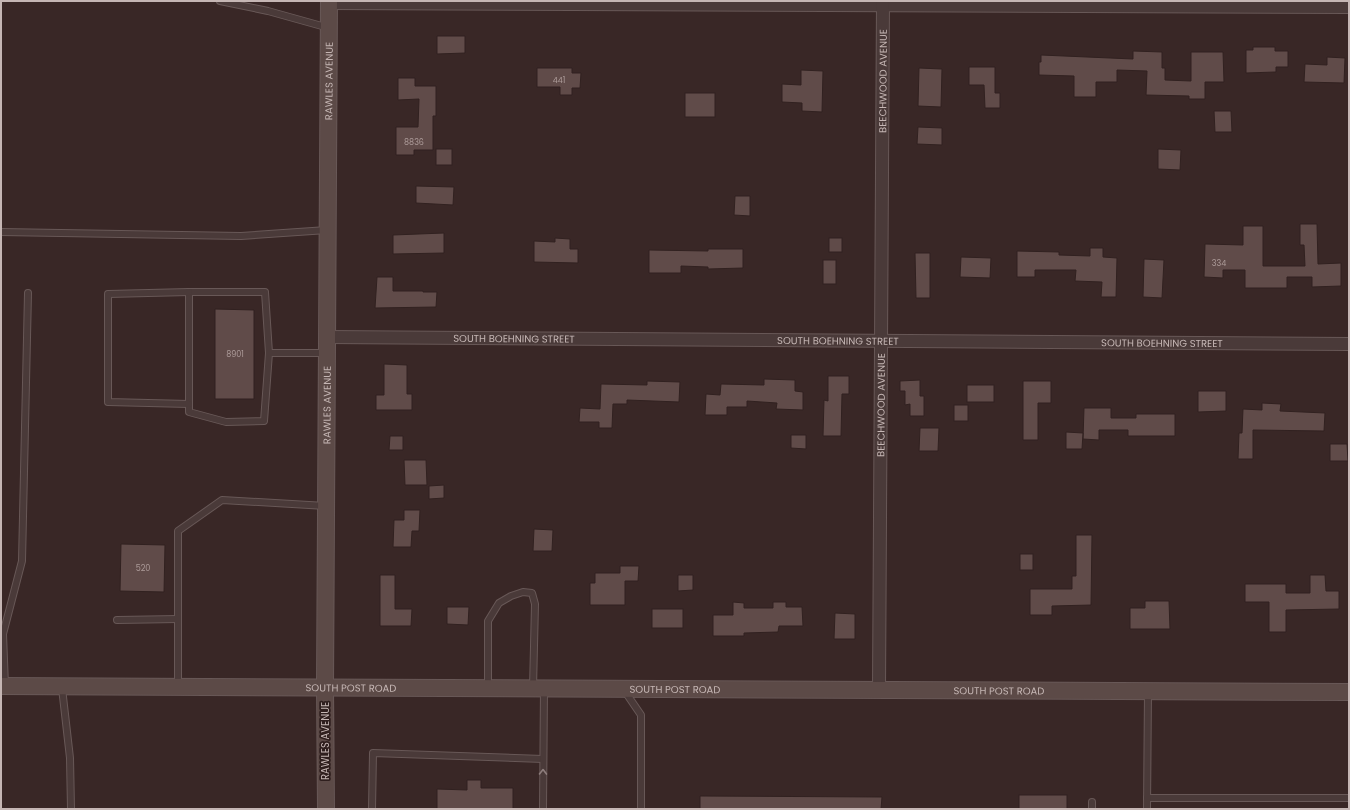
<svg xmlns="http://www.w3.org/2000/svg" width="1350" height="810" viewBox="0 0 1350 810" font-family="Poppins,sans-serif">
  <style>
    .building { fill: #604b49; stroke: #312120 }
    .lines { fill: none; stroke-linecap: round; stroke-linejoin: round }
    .lane-casing { stroke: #685857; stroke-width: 8 }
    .street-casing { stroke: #685857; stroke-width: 14 }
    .secondary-casing { stroke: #685857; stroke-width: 18 }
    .lane { stroke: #4a3a39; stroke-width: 6 }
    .street { stroke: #4a3a39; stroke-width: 12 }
    .secondary { stroke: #5c4a47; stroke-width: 16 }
    .oneway { stroke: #8e7e7d }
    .labels { text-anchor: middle; stroke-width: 3.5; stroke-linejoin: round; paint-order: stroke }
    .number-label { font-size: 8px; fill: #ac9b99 }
    .street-label { font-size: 10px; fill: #c5b6b4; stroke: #2f1f1e }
  </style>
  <rect width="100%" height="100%" fill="#392726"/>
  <g class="building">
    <polygon points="437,36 465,36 465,53 437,54"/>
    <polygon points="1253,47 1275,47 1275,51 1288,51 1288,67 1276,67 1276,72 1246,73 1246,50 1253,50"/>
    <polygon points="1133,51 1162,52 1162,68 1165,68 1165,80 1191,81 1191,52 1223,52 1224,82 1205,82 1205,99 1189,99 1189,96 1146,95 1147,71 1117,70 1117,82 1096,82 1096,97 1074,97 1074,76 1039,75 1039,62 1041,62 1041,55 1133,59"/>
    <polygon points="1327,57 1345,58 1344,83 1304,82 1305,64 1327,65"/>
    <polygon points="969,67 995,67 995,93 1000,93 1000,108 985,108 984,85 969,85"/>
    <polygon points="537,68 572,68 572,73 581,73 580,88 572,88 572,95 560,95 560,87 537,87"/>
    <polygon points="919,68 942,69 941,107 918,106"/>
    <polygon points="801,70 823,71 822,112 802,111 802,103 782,102 782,84 801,85"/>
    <polygon points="398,78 415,78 415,86 436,86 436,116 433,116 433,150 414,150 414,155 396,155 396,127 418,127 419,99 398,100"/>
    <rect x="685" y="93" width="30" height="24"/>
    <polygon points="1214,111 1231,111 1232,132 1215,132"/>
    <polygon points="918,127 942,128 942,145 917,144"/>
    <rect x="436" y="149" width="16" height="16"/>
    <polygon points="1158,149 1181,150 1180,170 1158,169"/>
    <polygon points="416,186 454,187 453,205 416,203"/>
    <polygon points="735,196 750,196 750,216 734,215"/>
    <polygon points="1300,224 1317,224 1318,264 1341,263 1341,286 1312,287 1312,277 1287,277 1287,288 1245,288 1245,270 1223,270 1223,278 1204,277 1205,244 1243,245 1243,226 1263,226 1263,266 1305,266 1304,245 1300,245"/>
    <polygon points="444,233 444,253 393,254 393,235"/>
    <polygon points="555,238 570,239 570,249 578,249 578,263 534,262 534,241 555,242"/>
    <rect x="829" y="238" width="13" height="14"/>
    <polygon points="1090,248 1103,248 1103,257 1117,258 1116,297 1101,297 1102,282 1075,281 1076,270 1035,270 1035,277 1017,277 1017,251 1059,252 1059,255 1090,256"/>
    <polygon points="708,249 743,249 743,268 708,269 708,267 681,266 681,273 649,273 649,250 708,251"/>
    <polygon points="915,253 930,253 930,298 916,298"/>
    <polygon points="961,257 991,258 990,278 960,277"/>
    <polygon points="1144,259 1164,260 1162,298 1143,297"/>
    <rect x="823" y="260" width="13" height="24"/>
    <polygon points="377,277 393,277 393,291 423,291 423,292 437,292 436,307 375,308"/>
    <polygon points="215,309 254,310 254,399 215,399"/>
    <polygon points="384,364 407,365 407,394 412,394 412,410 376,410 376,395 384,395"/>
    <polygon points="828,376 849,376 849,394 842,394 841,436 823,436 824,400 828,401"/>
    <polygon points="764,379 795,380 795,391 803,392 803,410 776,409 777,403 747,401 747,407 727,407 727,415 705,415 706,394 720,395 721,384 764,385"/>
    <polygon points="920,380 920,396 924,396 924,416 910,416 910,404 905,405 905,391 900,391 900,381"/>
    <polygon points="647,381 680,382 679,402 627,400 627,404 613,404 612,428 599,428 599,422 579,422 580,408 600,409 601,384 647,385"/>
    <polygon points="1023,381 1051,381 1051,403 1038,403 1038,440 1023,440"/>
    <rect x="967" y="385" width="27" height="17"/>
    <polygon points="1198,391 1226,391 1226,411 1198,412"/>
    <polygon points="1262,403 1281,404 1280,411 1325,413 1324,431 1253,430 1253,459 1238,459 1239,433 1242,433 1243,409 1262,410"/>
    <rect x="954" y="405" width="14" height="16"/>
    <polygon points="1084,408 1111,408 1111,418 1136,418 1136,414 1175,414 1175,436 1128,436 1128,430 1099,430 1099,440 1083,439"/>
    <polygon points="920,428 939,428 938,451 919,451"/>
    <polygon points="1066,432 1083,433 1082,449 1066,449"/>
    <polygon points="791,435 806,435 806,449 791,448"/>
    <polygon points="390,436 403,436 403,450 389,450"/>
    <polygon points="1330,444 1347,444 1348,461 1330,461"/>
    <polygon points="404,460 426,460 427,485 405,485"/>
    <polygon points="444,485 444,498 429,499 429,486"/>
    <polygon points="404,510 420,510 419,531 412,531 411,547 393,547 394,520 404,520"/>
    <polygon points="534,529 553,530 552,551 533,551"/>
    <polygon points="1076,535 1092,535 1091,605 1052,606 1052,615 1030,615 1030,589 1072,589 1072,576 1076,576"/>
    <polygon points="121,544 165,545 164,592 120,591"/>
    <rect x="1020" y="554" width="13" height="16"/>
    <polygon points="620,566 639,566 638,581 625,581 625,605 590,605 590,583 595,583 595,573 620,573"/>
    <polygon points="380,575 395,575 395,609 412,609 411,626 380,626"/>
    <polygon points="678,575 693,575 693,590 678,591"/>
    <polygon points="1310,575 1325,575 1326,591 1339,591 1339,609 1286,610 1286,632 1269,632 1269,602 1245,602 1245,584 1286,584 1286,593 1310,593"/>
    <polygon points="1145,601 1169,601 1170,629 1130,629 1130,608 1145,608"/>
    <polygon points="733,602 744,603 744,608 773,608 773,602 786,602 786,607 802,607 803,626 779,626 778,632 744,633 744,636 713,636 713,615 733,615"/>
    <polygon points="447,607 469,607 468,625 447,624"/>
    <rect x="652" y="609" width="31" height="19"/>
    <polygon points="835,613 855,614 855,639 834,639"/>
    <polygon points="467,780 481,780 481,788 513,788 513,809 437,809 437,789 467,790"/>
    <rect x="1019" y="795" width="48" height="14"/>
    <polygon points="700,796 882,797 881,809 700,809"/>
  </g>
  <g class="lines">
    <defs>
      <g id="lane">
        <polyline points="220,1 268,11 329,28"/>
        <polyline points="1,232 241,236 327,230"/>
        <polyline points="269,353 264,421 226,422 189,412 189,292 265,292 269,353 326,353"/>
        <polyline points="189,404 108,402 108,294 189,292"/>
        <polyline points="117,620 178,619"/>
        <polyline points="5,686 3,634 22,561 28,293"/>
        <polyline points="178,686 178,531 222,500 326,506"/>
        <polyline points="488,687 488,621 499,603 511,596 523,592 532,593 535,604 533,688"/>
        <polyline points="62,688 70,758 71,809"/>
        <polyline points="624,690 641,715 641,809"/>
        <polyline points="1147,798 1349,798"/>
        <polyline points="1092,802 1092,809"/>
        <polyline points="372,809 373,753 543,759"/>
        <polyline points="543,809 544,689"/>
        <polyline points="1147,809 1148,692"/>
      </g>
      <g id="street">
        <polyline points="329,3 1349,7"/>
        <path id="s1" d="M326 337 1349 344"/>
        <path id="s2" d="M879 690 883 1"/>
      </g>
      <g id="secondary">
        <path id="s3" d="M1 686 1349 692"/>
        <path id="s4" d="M326 809 325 687 329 1"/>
      </g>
    </defs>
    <use href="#lane" class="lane-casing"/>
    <use href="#street" class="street-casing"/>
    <use href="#secondary" class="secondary-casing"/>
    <use href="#lane" class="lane"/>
    <use href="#street" class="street"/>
    <use href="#secondary" class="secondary"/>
  </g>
  <defs><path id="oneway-chevron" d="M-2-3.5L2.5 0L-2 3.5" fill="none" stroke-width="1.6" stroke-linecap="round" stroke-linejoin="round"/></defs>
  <use class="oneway" href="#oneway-chevron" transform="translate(543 772) rotate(-89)"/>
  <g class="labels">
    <g class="number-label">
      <text x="559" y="83">441</text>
      <text x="414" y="145">8836</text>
      <text x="1219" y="266">334</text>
      <text x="235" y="357">8901</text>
      <text x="143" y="571">520</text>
    </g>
    <g class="street-label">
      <text dy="4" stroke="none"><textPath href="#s4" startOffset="728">RAWLES AVENUE</textPath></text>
      <text dy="4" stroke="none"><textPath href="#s2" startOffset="609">BEECHWOOD AVENUE</textPath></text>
      <text dy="4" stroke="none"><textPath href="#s1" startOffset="188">SOUTH BOEHNING STREET</textPath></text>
      <text dy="4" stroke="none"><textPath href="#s1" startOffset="512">SOUTH BOEHNING STREET</textPath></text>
      <text dy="4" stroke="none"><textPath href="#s1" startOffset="836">SOUTH BOEHNING STREET</textPath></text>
      <text dy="4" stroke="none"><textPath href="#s4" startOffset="404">RAWLES AVENUE</textPath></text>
      <text dy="4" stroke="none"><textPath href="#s2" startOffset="285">BEECHWOOD AVENUE</textPath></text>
      <text dy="4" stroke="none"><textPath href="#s3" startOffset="350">SOUTH POST ROAD</textPath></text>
      <text dy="4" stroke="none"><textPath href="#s3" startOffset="674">SOUTH POST ROAD</textPath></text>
      <text dy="4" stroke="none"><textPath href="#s3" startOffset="998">SOUTH POST ROAD</textPath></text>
      <text transform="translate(325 741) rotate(-90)" y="4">RAWLES AVENUE</text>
    </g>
  </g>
  <rect width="1350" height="810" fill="none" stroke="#c5b6b4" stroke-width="4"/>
</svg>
